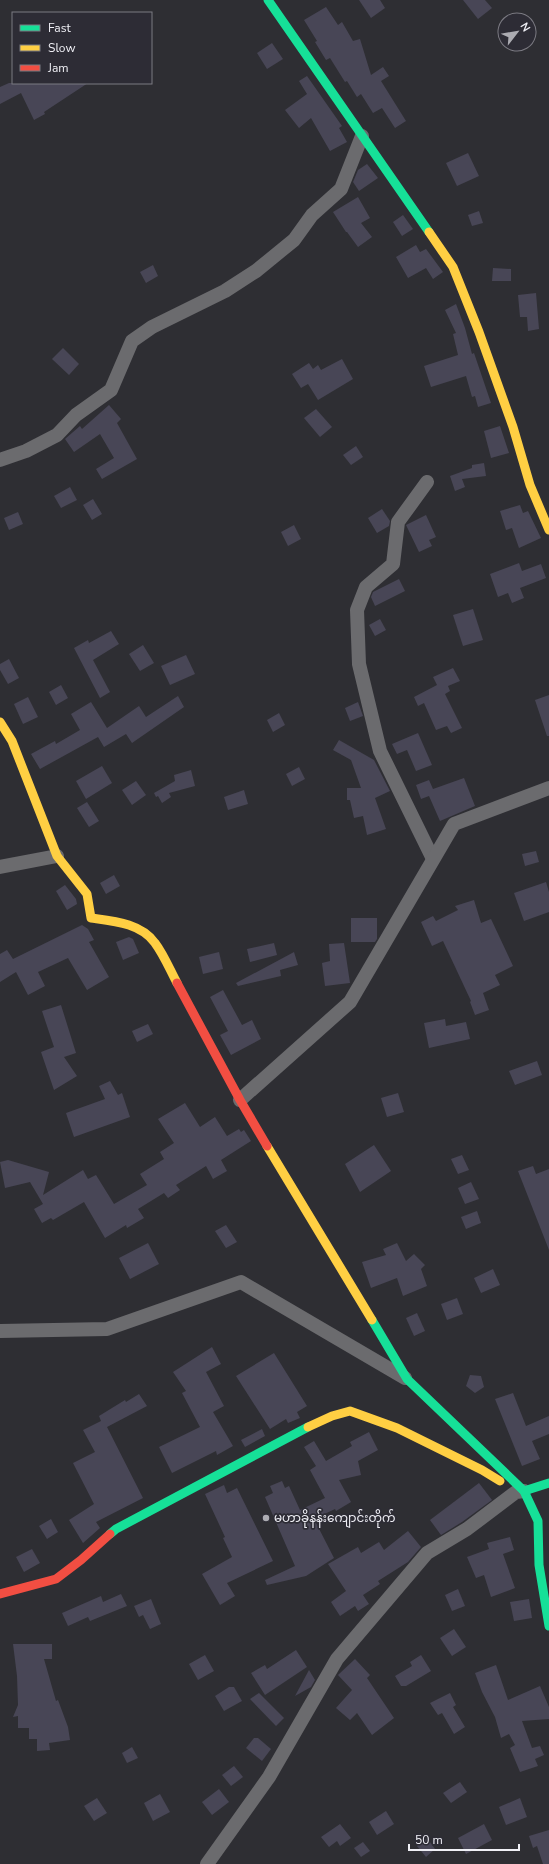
<svg xmlns="http://www.w3.org/2000/svg" width="549" height="1864" viewBox="0 0 549 1864" font-family="'Nunito Sans','Noto Sans Myanmar',sans-serif">
  <style>
    .building { fill: #484656 }
    .lines { fill: none; stroke-linecap: round; stroke-linejoin: round }
    .street { stroke: #6b6b6e; stroke-width: 14 }
    .fast { stroke: #16e098; stroke-width: 9 }
    .slow { stroke: #ffcf43; stroke-width: 9 }
    .jam { stroke: #f24e42; stroke-width: 9 }
    .poi-dot { fill: #acacb2; stroke: #2d2c35; stroke-width: 1.5 }
    .labels { text-anchor: middle; stroke-width: 3.5; stroke-linejoin: round; paint-order: stroke }
    .poi-label { font-size: 12px; fill: #f0f0f6; stroke: #2d2c35; text-anchor: start }
  </style>
  <rect width="100%" height="100%" fill="#2e2e33"/>
  <g class="building">
    <polygon points="359,0 380,0 385,8 371,18"/>
    <polygon points="463,0 485,0 492,8 478,19"/>
    <polygon points="326,7 338,25 342,22 353,41 360,39 371,75 383,67 389,76 381,81 406,121 395,128 382,108 373,113 361,94 357,97 347,81 345,82 330,58 326,60 315,42 317,41 304,20"/>
    <polygon points="272,43 283,59 267,69 257,53"/>
    <polygon points="307,76 342,126 339,128 347,142 330,151 311,118 299,128 285,110 307,94 299,81"/>
    <polygon points="9,83 88,83 44,112 45,114 34,120 21,93 0,104 0,87"/>
    <polygon points="468,153 479,176 457,186 446,163"/>
    <polygon points="367,164 378,178 359,191 353,182 358,170"/>
    <polygon points="358,197 370,218 361,223 372,237 358,247 347,232 346,232 333,212"/>
    <polygon points="479,211 483,223 472,226 468,215"/>
    <polygon points="403,215 413,229 402,236 393,222"/>
    <polygon points="416,245 420,252 426,249 443,272 433,279 426,268 408,278 396,257"/>
    <polygon points="153,265 158,276 146,283 140,272"/>
    <polygon points="493,268 511,269 511,281 492,281"/>
    <polygon points="536,293 539,329 528,331 527,317 520,317 518,295"/>
    <polygon points="456,304 465,328 472,354 474,353 491,403 478,407 475,396 472,397 466,376 431,387 424,366 458,355 453,334 456,333 445,310"/>
    <polygon points="63,348 79,364 69,375 52,359"/>
    <polygon points="342,359 353,379 318,400 308,384 301,388 292,374 309,363 313,369 318,365 321,370"/>
    <polygon points="109,405 121,419 117,423 137,459 102,479 96,469 114,458 100,434 74,452 65,439 80,426 82,429"/>
    <polygon points="316,409 332,427 320,437 304,418"/>
    <polygon points="500,426 509,453 491,458 484,431"/>
    <polygon points="356,446 363,457 351,465 343,455"/>
    <polygon points="484,463 486,476 462,479 465,487 455,491 450,476 472,468 472,465"/>
    <polygon points="70,487 77,500 61,508 54,496"/>
    <polygon points="93,499 102,514 92,520 83,505"/>
    <polygon points="520,505 523,513 528,511 541,538 519,548 512,528 506,530 500,511"/>
    <polygon points="382,509 390,521 389,526 377,533 368,518"/>
    <polygon points="18,512 23,524 9,530 4,518"/>
    <polygon points="426,515 436,537 429,540 432,546 419,552 406,525"/>
    <polygon points="294,525 301,539 288,546 281,532"/>
    <polygon points="519,563 522,571 541,564 546,578 520,588 524,598 512,603 508,593 498,597 490,574"/>
    <polygon points="399,579 405,591 375,606 371,597 373,592"/>
    <polygon points="473,609 483,640 463,646 453,615"/>
    <polygon points="380,619 386,630 375,636 369,625"/>
    <polygon points="111,631 119,644 93,660 110,692 100,698 74,648 88,640 89,643"/>
    <polygon points="143,645 154,663 140,671 129,654"/>
    <polygon points="186,655 195,674 170,685 161,666"/>
    <polygon points="9,659 19,678 8,684 0,670 0,664"/>
    <polygon points="453,668 460,681 448,686 450,691 445,694 462,728 451,733 447,726 436,730 424,703 418,706 414,697 437,685 433,677"/>
    <polygon points="61,685 68,698 56,705 49,692"/>
    <polygon points="549,695 549,736 547,736 535,700"/>
    <polygon points="178,696 184,707 132,743 126,734 104,747 98,737 40,769 31,754 55,741 56,744 80,730 71,714 91,702 107,728 139,706 146,717"/>
    <polygon points="28,697 38,717 23,724 14,704"/>
    <polygon points="358,702 363,716 350,721 345,708"/>
    <polygon points="279,713 285,725 273,732 267,720"/>
    <polygon points="418,733 432,765 416,771 407,750 397,754 392,744"/>
    <polygon points="339,740 374,760 390,791 375,798 386,829 367,835 363,816 354,818 350,800 347,800 347,788 361,788 351,760 333,750"/>
    <polygon points="102,766 112,783 86,799 76,781"/>
    <polygon points="299,767 305,779 292,786 286,774"/>
    <polygon points="191,770 195,786 169,793 171,797 162,803 158,796 156,797 154,793 175,781 174,775"/>
    <polygon points="464,778 475,806 440,821 429,796 421,799 416,785 429,780 433,789"/>
    <polygon points="136,781 146,795 132,805 122,790"/>
    <polygon points="244,790 248,804 228,810 224,797"/>
    <polygon points="87,802 99,821 89,827 77,808"/>
    <polygon points="536,851 539,862 525,866 522,854"/>
    <polygon points="114,875 120,886 106,894 100,883"/>
    <polygon points="546,882 549,892 549,912 524,921 514,893"/>
    <polygon points="65,885 76,899 77,904 67,910 56,891"/>
    <polygon points="474,900 481,923 491,919 513,966 495,975 500,985 483,993 489,1010 475,1015 470,1002 471,1001 443,941 432,946 421,922 433,916 436,921 458,910 455,906"/>
    <polygon points="351,918 377,918 377,939 375,942 351,942"/>
    <polygon points="82,925 88,929 94,940 89,942 109,977 87,990 68,958 38,972 45,986 28,995 16,972 0,982 0,954 7,950 13,959"/>
    <polygon points="129,937 133,939 139,953 123,960 116,942"/>
    <polygon points="274,943 277,955 250,962 247,949"/>
    <polygon points="344,943 350,983 325,986 322,963 330,961 329,944"/>
    <polygon points="219,952 223,969 203,974 199,957"/>
    <polygon points="294,952 298,965 280,970 281,976 238,986 236,983"/>
    <polygon points="223,990 242,1025 252,1020 261,1039 231,1055 220,1035 228,1031 210,997"/>
    <polygon points="61,1005 76,1053 64,1057 77,1076 54,1090 41,1052 54,1047 42,1011"/>
    <polygon points="445,1019 446,1026 466,1022 470,1039 429,1048 424,1023"/>
    <polygon points="148,1024 153,1034 137,1042 132,1031"/>
    <polygon points="537,1061 542,1075 515,1085 509,1071"/>
    <polygon points="110,1081 118,1095 122,1093 130,1117 74,1137 66,1113 105,1099 99,1086"/>
    <polygon points="398,1093 404,1112 387,1117 381,1098"/>
    <polygon points="185,1103 200,1127 215,1117 227,1136 239,1129 241,1132 244,1130 251,1141 221,1160 227,1171 213,1179 206,1166 176,1185 180,1190 168,1198 164,1193 138,1209 144,1218 127,1228 126,1225 105,1238 84,1202 53,1220 51,1218 42,1223 34,1209 43,1204 30,1182 5,1188 0,1162 8,1160 49,1172 43,1195 83,1170 88,1179 96,1175 114,1204 147,1185 140,1174 164,1159 160,1152 174,1143 158,1119"/>
    <polygon points="374,1145 391,1171 360,1192 345,1164"/>
    <polygon points="462,1155 469,1170 458,1174 451,1159"/>
    <polygon points="533,1166 536,1174 549,1169 549,1250 518,1171"/>
    <polygon points="471,1182 479,1199 465,1204 458,1188"/>
    <polygon points="477,1211 481,1223 466,1229 461,1217"/>
    <polygon points="226,1225 237,1242 226,1248 215,1231"/>
    <polygon points="148,1243 159,1264 130,1279 119,1258"/>
    <polygon points="397,1243 406,1261 414,1254 425,1265 421,1269 427,1286 403,1296 397,1278 371,1288 362,1262 386,1255 383,1249"/>
    <polygon points="493,1269 500,1285 481,1293 474,1278"/>
    <polygon points="457,1298 463,1314 447,1320 441,1304"/>
    <polygon points="417,1313 425,1331 414,1336 406,1318"/>
    <polygon points="212,1347 221,1364 206,1372 224,1406 213,1412 233,1446 217,1455 216,1451 172,1473 159,1447 200,1427 182,1393 186,1391 173,1372"/>
    <polygon points="274,1353 307,1406 297,1412 300,1418 288,1423 286,1419 270,1429 236,1376"/>
    <polygon points="470,1375 481,1376 484,1387 475,1393 466,1386"/>
    <polygon points="513,1393 526,1426 549,1416 549,1434 532,1441 540,1459 522,1466 495,1399"/>
    <polygon points="139,1394 147,1406 107,1427 143,1498 96,1522 100,1528 83,1543 69,1520 94,1504 73,1463 95,1452 83,1430 101,1421 99,1416 125,1400 126,1402"/>
    <polygon points="262,1429 265,1436 245,1447 241,1440"/>
    <polygon points="369,1432 378,1450 358,1461 361,1475 339,1480 351,1502 336,1511 335,1509 314,1519 334,1558 306,1576 267,1585 265,1580 295,1566 265,1497 273,1493 270,1486 282,1481 285,1488 289,1486 300,1510 325,1498 310,1470 316,1466 304,1447 314,1441 326,1461 352,1446 350,1442"/>
    <polygon points="479,1483 492,1500 462,1522 441,1535 430,1520"/>
    <polygon points="224,1485 227,1493 237,1488 273,1561 227,1583 235,1596 220,1605 202,1574 232,1557 223,1538 225,1537 205,1494"/>
    <polygon points="51,1519 58,1532 47,1539 39,1526"/>
    <polygon points="408,1531 421,1547 408,1562 378,1581 380,1584 363,1595 369,1604 358,1611 355,1606 340,1616 331,1602 346,1591 328,1564 358,1547 361,1553 379,1542 384,1550"/>
    <polygon points="510,1537 514,1550 503,1554 515,1588 491,1597 484,1575 476,1578 467,1557 489,1549 487,1543"/>
    <polygon points="32,1549 40,1563 24,1572 16,1557"/>
    <polygon points="458,1589 465,1606 452,1611 445,1595"/>
    <polygon points="121,1594 127,1606 90,1621 88,1617 68,1626 62,1613 101,1596 103,1602"/>
    <polygon points="151,1599 161,1624 150,1629 143,1615 139,1617 134,1606"/>
    <polygon points="529,1599 532,1618 514,1621 510,1602"/>
    <polygon points="454,1629 466,1647 452,1656 440,1638"/>
    <polygon points="13,1644 52,1644 52,1659 44,1659 56,1701 58,1700 68,1727 70,1740 49,1743 50,1750 37,1751 37,1739 29,1739 29,1728 18,1728 18,1716 13,1717 18,1705 17,1676"/>
    <polygon points="296,1650 307,1667 265,1695 251,1673 265,1665 267,1669"/>
    <polygon points="205,1655 214,1671 198,1680 189,1664"/>
    <polygon points="421,1655 431,1671 406,1686 401,1686 395,1676 412,1666 410,1662"/>
    <polygon points="355,1659 370,1675 367,1678 394,1718 372,1735 357,1713 350,1720 336,1708 352,1690 338,1675"/>
    <polygon points="496,1665 508,1700 540,1686 549,1707 549,1719 522,1721 532,1748 540,1746 544,1755 535,1759 538,1766 520,1772 510,1748 515,1745 509,1734 501,1738 495,1717 482,1692 475,1673"/>
    <polygon points="309,1670 315,1680 311,1687 295,1696"/>
    <polygon points="229,1687 234,1687 242,1701 224,1711 215,1696"/>
    <polygon points="259,1693 284,1718 276,1726 250,1699"/>
    <polygon points="450,1693 456,1705 453,1707 465,1727 454,1734 442,1713 438,1715 430,1703"/>
    <polygon points="254,1738 258,1738 271,1749 262,1761 246,1748"/>
    <polygon points="132,1747 138,1758 127,1763 122,1753"/>
    <polygon points="234,1766 243,1777 231,1786 222,1775"/>
    <polygon points="460,1782 467,1792 451,1803 443,1793"/>
    <polygon points="219,1789 229,1802 212,1815 202,1802"/>
    <polygon points="160,1794 170,1812 153,1821 144,1803"/>
    <polygon points="97,1798 107,1813 94,1821 84,1806"/>
    <polygon points="520,1798 527,1817 506,1825 499,1807"/>
    <polygon points="386,1811 394,1824 377,1835 369,1822"/>
    <polygon points="340,1824 351,1838 340,1846 337,1841 329,1847 321,1837"/>
    <polygon points="484,1824 492,1840 466,1854 458,1838"/>
    <polygon points="549,1830 549,1864 543,1864 537,1846 533,1848 529,1836"/>
    <polygon points="427,1838 435,1849 426,1857 417,1846"/>
    <polygon points="363,1842 370,1851 361,1857 354,1848"/>
  </g>
  <g class="lines">
    <g class="street">
      <polyline points="0,460 26,451 57,435 76,415 111,390 132,341 152,327 225,291 256,271 294,240 312,215 341,189 362,136"/>
      <polyline points="427,482 398,522 393,564 366,587 357,610 359,664 380,751 433,859"/>
      <polyline points="0,867 57,856"/>
      <polyline points="240,1100 350,1002 454,824 549,788"/>
      <polyline points="0,1331 107,1329 241,1282 405,1378"/>
      <polyline points="207,1864 269,1777 337,1659 427,1553 467,1529 516,1492 524,1491"/>
    </g>
    <g class="fast">
      <polyline points="268,0 429,232"/>
      <polyline points="372,1320 407,1379 524,1491 538,1521 539,1565 549,1626"/>
      <polyline points="524,1491 549,1483"/>
      <polyline points="110,1534 116,1529 308,1427"/>
    </g>
    <g class="slow">
      <polyline points="429,232 453,267 479,332 513,427 530,485 549,530"/>
      <path d="M0 722 12 741 57 856 87 894 91 918C113 921 141 923 155 943 164 955 170 970 177 983"/>
      <polyline points="267,1146 372,1320"/>
      <polyline points="308,1427 332,1416 350,1411 397,1428 482,1470 500,1481"/>
    </g>
    <g class="jam">
      <polyline points="177,983 240,1100 267,1146"/>
      <polyline points="0,1594 56,1579 81,1560 110,1534"/>
    </g>
  </g>
  <circle class="poi-dot" cx="266" cy="1518" r="4"/>
  <g class="labels">
    <g class="poi-label">
      <text x="274" y="1522">မဟာခိုနန်းကျောင်းတိုက်</text>
    </g>
  </g>
  <rect x="12" y="12" width="140" height="72" fill="#2d2c35" stroke="#7b7a82"/>
  <rect x="20" y="25" width="20" height="6" fill="#16e098" stroke="#7b7a82"/>
  <text x="48" y="32" font-size="12" fill="#f0f0f6">Fast</text>
  <rect x="20" y="45" width="20" height="6" fill="#ffcf43" stroke="#7b7a82"/>
  <text x="48" y="52" font-size="12" fill="#f0f0f6">Slow</text>
  <rect x="20" y="65" width="20" height="6" fill="#f24e42" stroke="#7b7a82"/>
  <text x="48" y="72" font-size="12" fill="#f0f0f6">Jam</text>
  <g transform="translate(517 32) rotate(59)"><circle r="19" fill="#2d2c35" stroke="#7b7a82"/>
  <path d="M0-3L7 15L0 10L-7 15Z" fill="#acacb2"/>
  <text y="-6" font-size="11" font-weight="bold" text-anchor="middle" fill="#f0f0f6">N</text>
  </g>
  <path d="M409 1844v6h110v-6" fill="none" stroke="#f0f0f6" stroke-width="2"/>
  <text x="415" y="1844" font-size="12" fill="#f0f0f6" stroke="#2d2c35" stroke-width="3" paint-order="stroke">50 m</text>
</svg>
